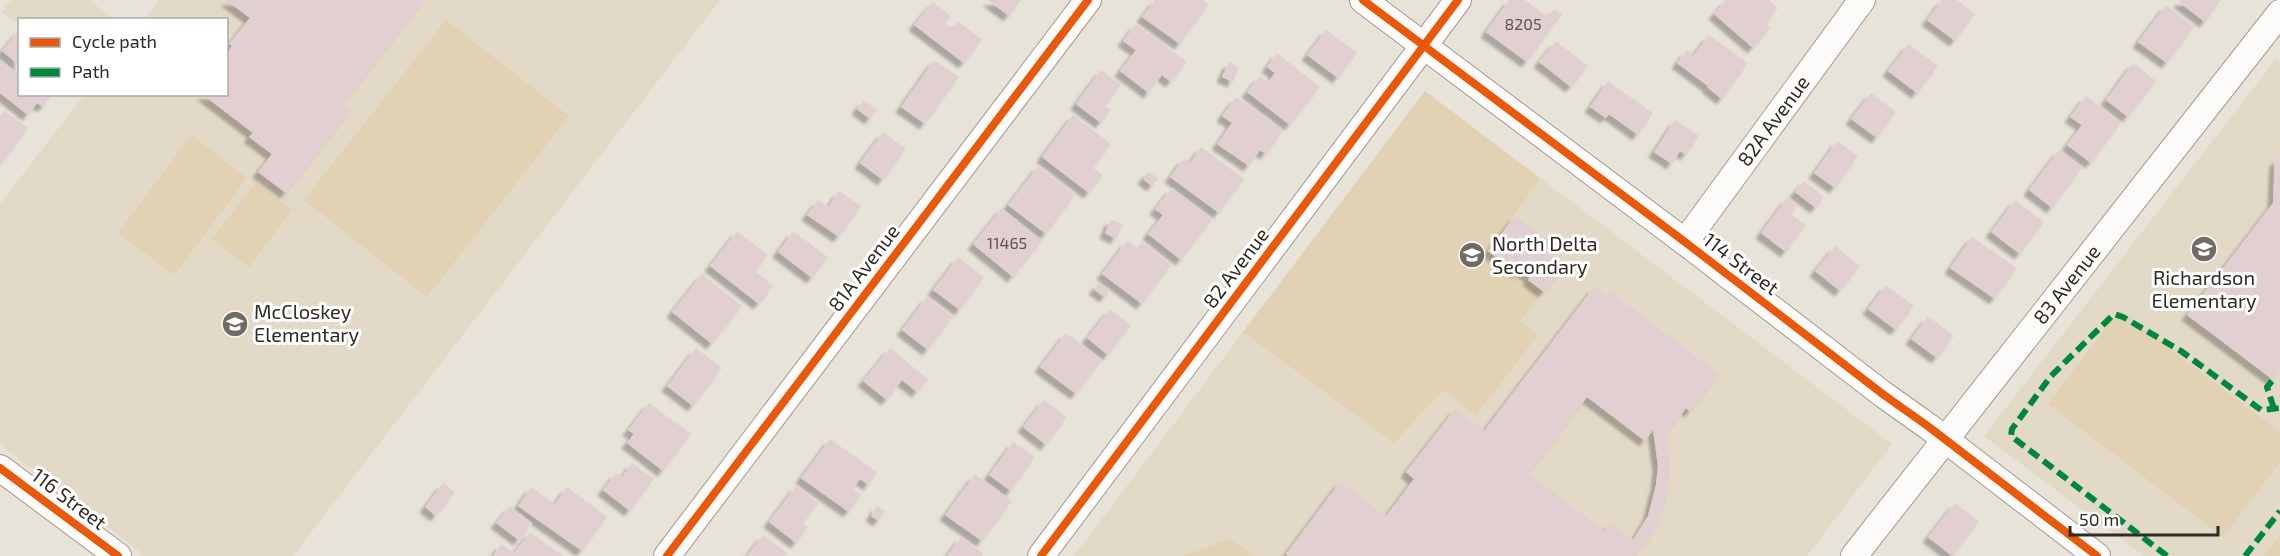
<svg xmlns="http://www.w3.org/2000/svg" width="2280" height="556" viewBox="0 0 2280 556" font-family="'Exo 2',sans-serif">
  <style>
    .built { fill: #e2d9c7 }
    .green { fill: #e2d1b3 }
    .building { fill: #e1cfd2; fill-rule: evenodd; filter: url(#shadow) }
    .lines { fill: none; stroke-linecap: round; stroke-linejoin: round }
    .minor-casing { stroke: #9f9b93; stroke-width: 28 }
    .minor { stroke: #fcfbf9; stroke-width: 26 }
    .quiet { stroke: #00873e; stroke-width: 6; stroke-dasharray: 12 6; stroke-linecap: butt }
    .cycleway-casing { stroke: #fff; stroke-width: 11 }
    .cycleway { stroke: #e8590c; stroke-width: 8 }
    .labels { text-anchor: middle; stroke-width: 6; stroke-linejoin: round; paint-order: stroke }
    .number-label { font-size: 16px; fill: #5c5450 }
    .street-label { font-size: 20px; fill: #2f2b25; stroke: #fff }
    .poi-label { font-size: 20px; fill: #2f2b25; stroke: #fff; text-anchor: start }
  </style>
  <defs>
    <filter id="shadow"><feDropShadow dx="-5.5" dy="5.5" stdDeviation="1.5" flood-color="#0004"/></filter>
  </defs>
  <rect width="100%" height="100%" fill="#e8e3d9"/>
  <g class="built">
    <polygon points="11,0 89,0 114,19 20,20 19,26 2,12"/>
    <polygon points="159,0 720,0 293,556 145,556 0,444 0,204 84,95 226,94 226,20 144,19"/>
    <polygon points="2276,59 2280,62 2280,556 2144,556 1984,436"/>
    <polygon points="1425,91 1892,444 1807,556 1074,556"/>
  </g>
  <g class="green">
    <polygon points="446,20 569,116 427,297 304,200"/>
    <polygon points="1425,91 1540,178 1489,251 1544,292 1520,321 1538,335 1476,415 1443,390 1394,443 1243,332"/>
    <polygon points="191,135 247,178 174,275 118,233"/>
    <polygon points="256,182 292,210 249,267 212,239"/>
    <polygon points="2119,310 2280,432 2280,462 2223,537 2048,404"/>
    <polygon points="2280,536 2280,556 2264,556"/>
    <polygon points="1229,539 1255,556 1183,556"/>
  </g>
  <g class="building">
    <polygon points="226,0 424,0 342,105 350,111 286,193 258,172 272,154 249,137 253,133 202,94 226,94 226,54 232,46 229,44 250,18"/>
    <polygon points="988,0 1021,0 1009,16"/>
    <polygon points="1155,0 1203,0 1209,4 1180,44 1142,17"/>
    <polygon points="1509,0 1525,0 1548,17 1554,9 1562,14 1527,62 1486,32"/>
    <polygon points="1726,0 1769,0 1778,8 1766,23 1771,27 1753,48 1714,14"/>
    <polygon points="1942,0 1957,0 1975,14 1955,41 1927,20"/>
    <polygon points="2181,0 2221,0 2205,22 2179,2"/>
    <polygon points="933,2 951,16 945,23 952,29 958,21 982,40 964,63 914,25"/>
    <polygon points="2166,5 2194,27 2167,63 2138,42"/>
    <polygon points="1136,24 1187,62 1171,82 1162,75 1149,93 1120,71 1136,50 1123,41"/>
    <polygon points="20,29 20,66 2,51"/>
    <polygon points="1326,30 1357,53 1338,78 1307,55"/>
    <polygon points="1709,35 1748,63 1722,99 1707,87 1708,86 1677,63 1687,50 1693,56"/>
    <polygon points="1556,41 1588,66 1571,87 1539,62"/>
    <polygon points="1909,44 1938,66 1917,93 1888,71"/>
    <polygon points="1277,53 1320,87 1290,125 1247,92 1260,76 1268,82 1275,73 1267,67"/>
    <polygon points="0,60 20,75 20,94 46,94 50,98 43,107 37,103 28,115 0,93"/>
    <polygon points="934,60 959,77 925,124 901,107"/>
    <polygon points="1229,62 1239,67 1233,82 1222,77"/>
    <polygon points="2133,63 2156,81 2128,117 2106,100"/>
    <polygon points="1101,70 1121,85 1105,106 1111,110 1101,123 1076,104"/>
    <polygon points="1608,81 1653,113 1638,135 1609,114 1606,118 1590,107"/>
    <polygon points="1871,93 1896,112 1877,138 1851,119"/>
    <polygon points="2086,96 2121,123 2091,163 2067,145 2082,125 2070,117"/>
    <polygon points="1236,97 1283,131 1266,154 1260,150 1249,166 1217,144 1232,123 1222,116"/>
    <polygon points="864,100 877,110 870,119 857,109"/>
    <polygon points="4,111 28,128 0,166 0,116"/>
    <polygon points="1073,115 1111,144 1093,168 1103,175 1089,193 1042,157"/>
    <polygon points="1675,120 1699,136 1686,155 1680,151 1672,164 1654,152"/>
    <polygon points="883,132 906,149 883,180 860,163"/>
    <polygon points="1837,141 1858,156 1835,188 1814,173"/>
    <polygon points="1201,147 1244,179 1219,213 1170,177 1184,158 1190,163"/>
    <polygon points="2059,150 2082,168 2052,208 2029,190"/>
    <polygon points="2280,156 2280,369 2272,379 2187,315 2273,203 2275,162"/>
    <polygon points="1038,166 1075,195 1046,234 1008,205"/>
    <polygon points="1149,171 1158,179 1152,186 1143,179"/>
    <polygon points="1804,181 1824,197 1816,208 1795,192"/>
    <polygon points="1172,188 1212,220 1181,260 1148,234 1163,215 1155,209"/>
    <polygon points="839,191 861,206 839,237 807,215 818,200 828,207"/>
    <polygon points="1787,198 1797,206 1791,214 1806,225 1786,252 1761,233"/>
    <polygon points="2015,200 2044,222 2020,254 1991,232"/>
    <polygon points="1002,208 1042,241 1013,277 973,244"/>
    <polygon points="1515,216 1552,244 1548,250 1566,264 1544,292 1528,280 1530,277 1520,270 1517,273 1488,251"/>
    <polygon points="1111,219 1123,225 1116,239 1105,233"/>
    <polygon points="737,231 768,255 755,271 773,286 759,304 710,266"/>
    <polygon points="793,231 828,257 812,278 778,252"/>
    <polygon points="1972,237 2017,268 1995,299 1950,268"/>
    <polygon points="1127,241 1137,248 1142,242 1171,265 1142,304 1102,274"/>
    <polygon points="1835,246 1860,266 1840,291 1815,271"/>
    <polygon points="958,257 984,277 960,310 933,290"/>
    <polygon points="702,274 742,306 712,344 672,312"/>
    <polygon points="1099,283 1110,291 1105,297 1094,289"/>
    <polygon points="1886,285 1914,306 1896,330 1868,309"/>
    <path d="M1594 287 1607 297 1611 292 1719 374 1690 412 1686 408 1666 435 1671 466 1665 506 1657 526 1636 556H1288L1286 554 1340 482 1386 516 1414 479 1406 472 1455 409 1484 431ZM1587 397 1645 441 1653 430 1654 436 1658 466 1656 485 1648 516 1633 540 1610 523 1604 531 1529 474Z"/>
    <polygon points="927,297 953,317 928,350 902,330"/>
    <polygon points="1110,309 1131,325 1108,355 1087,338"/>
    <polygon points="1928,316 1954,336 1937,358 1911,339"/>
    <polygon points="1066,333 1102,360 1076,394 1040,367"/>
    <polygon points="696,348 722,368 693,406 667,386"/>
    <polygon points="890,348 928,379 917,392 902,380 887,400 863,381"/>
    <polygon points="1044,400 1067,417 1046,445 1023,427"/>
    <polygon points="649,403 691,434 663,471 627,443 634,434 628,430"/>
    <polygon points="830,439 877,472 869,485 860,479 853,489 861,495 849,512 801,478"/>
    <polygon points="1013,442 1035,457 1011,491 989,475"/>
    <polygon points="632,463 654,479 630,511 603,490 616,473 622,477"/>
    <polygon points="975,474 1012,501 982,541 945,515"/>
    <polygon points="443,483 455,492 436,516 425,507"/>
    <polygon points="796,486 818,503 803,523 808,527 796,543 769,522"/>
    <polygon points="531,487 555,504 567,487 607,517 582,551 518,506"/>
    <polygon points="1955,503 1979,522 1952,556 1928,537"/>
    <polygon points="510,506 532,523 519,540 496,523"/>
    <polygon points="877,506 885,511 879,521 871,516"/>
    <polygon points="530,532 563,556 493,556 501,544 514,553"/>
    <polygon points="763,535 787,553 784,556 747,556"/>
    <polygon points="961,537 983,554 982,556 947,556"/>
  </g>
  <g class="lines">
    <defs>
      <g id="minor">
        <polyline points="1363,0 1685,242 1884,395 1929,427 2097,556"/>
        <path id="s1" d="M1685 242 1862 0"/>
        <polyline points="0,468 118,556"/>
        <polyline points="667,556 1088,0"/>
        <polyline points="1041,556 1458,0"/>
        <path id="s2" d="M1854 556 2280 13"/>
      </g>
    </defs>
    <use href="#minor" class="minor-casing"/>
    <use href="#minor" class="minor"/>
    <g class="quiet">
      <polyline points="2272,381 2267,387 2274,409"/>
      <polyline points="2167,556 2011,436 2012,429 2051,376 2114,314 2123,317 2181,351 2261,410 2280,408"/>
      <polyline points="2245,556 2280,511"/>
    </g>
    <defs>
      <g id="cycleway">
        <polyline points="1363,0 1685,242 1884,395 1929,427 2097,556"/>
        <polyline points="0,468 118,556"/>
        <polyline points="667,556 1088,0"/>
        <polyline points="1041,556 1458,0"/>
      </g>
    </defs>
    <use href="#cycleway" class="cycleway-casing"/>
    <use href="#cycleway" class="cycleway"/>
  </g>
  <defs>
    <symbol id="school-disc" viewBox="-11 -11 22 22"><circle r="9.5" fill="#706b64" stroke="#fff"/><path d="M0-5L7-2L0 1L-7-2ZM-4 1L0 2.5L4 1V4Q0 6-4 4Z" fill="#fff"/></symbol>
  </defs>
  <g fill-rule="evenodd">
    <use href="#school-disc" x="2189" y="234" width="30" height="30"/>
    <use href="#school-disc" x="1457" y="240" width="30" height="30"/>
    <use href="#school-disc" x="220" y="309" width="30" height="30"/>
  </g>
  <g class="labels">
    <g class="number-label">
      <text x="1523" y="30">8205</text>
      <text x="1007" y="249">11465</text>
    </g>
    <g class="street-label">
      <text dy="7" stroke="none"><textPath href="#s1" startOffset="150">82A Avenue</textPath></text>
      <text transform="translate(1741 264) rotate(37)" y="7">114 Street</text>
      <text transform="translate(864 268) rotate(-53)" y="7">81A Avenue</text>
      <text transform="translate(1236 268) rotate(-53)" y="7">82 Avenue</text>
      <text dy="7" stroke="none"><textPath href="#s2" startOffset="345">83 Avenue</textPath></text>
      <text transform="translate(69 499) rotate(37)" y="7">116 Street</text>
    </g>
    <g class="poi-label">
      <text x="1492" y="251">North Delta<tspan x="1492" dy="23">Secondary</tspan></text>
      <text x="2204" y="285" text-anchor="middle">Richardson<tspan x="2204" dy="23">Elementary</tspan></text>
      <text x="254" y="319">McCloskey<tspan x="254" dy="23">Elementary</tspan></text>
    </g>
  </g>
  <rect x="18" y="18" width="210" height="78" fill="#ffffff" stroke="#acaaa8" stroke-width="1.5"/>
  <rect x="30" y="38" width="30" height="9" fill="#e8590c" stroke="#acaaa8" stroke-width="1.5"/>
  <text x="72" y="48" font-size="18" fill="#2f2b25">Cycle path</text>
  <rect x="30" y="68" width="30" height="9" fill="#00873e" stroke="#acaaa8" stroke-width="1.5"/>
  <text x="72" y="78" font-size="18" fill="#2f2b25">Path</text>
  <path d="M2070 526v9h148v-9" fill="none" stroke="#2f2b25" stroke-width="3"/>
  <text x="2079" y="526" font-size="18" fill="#2f2b25" stroke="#ffffff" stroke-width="4.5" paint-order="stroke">50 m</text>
</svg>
